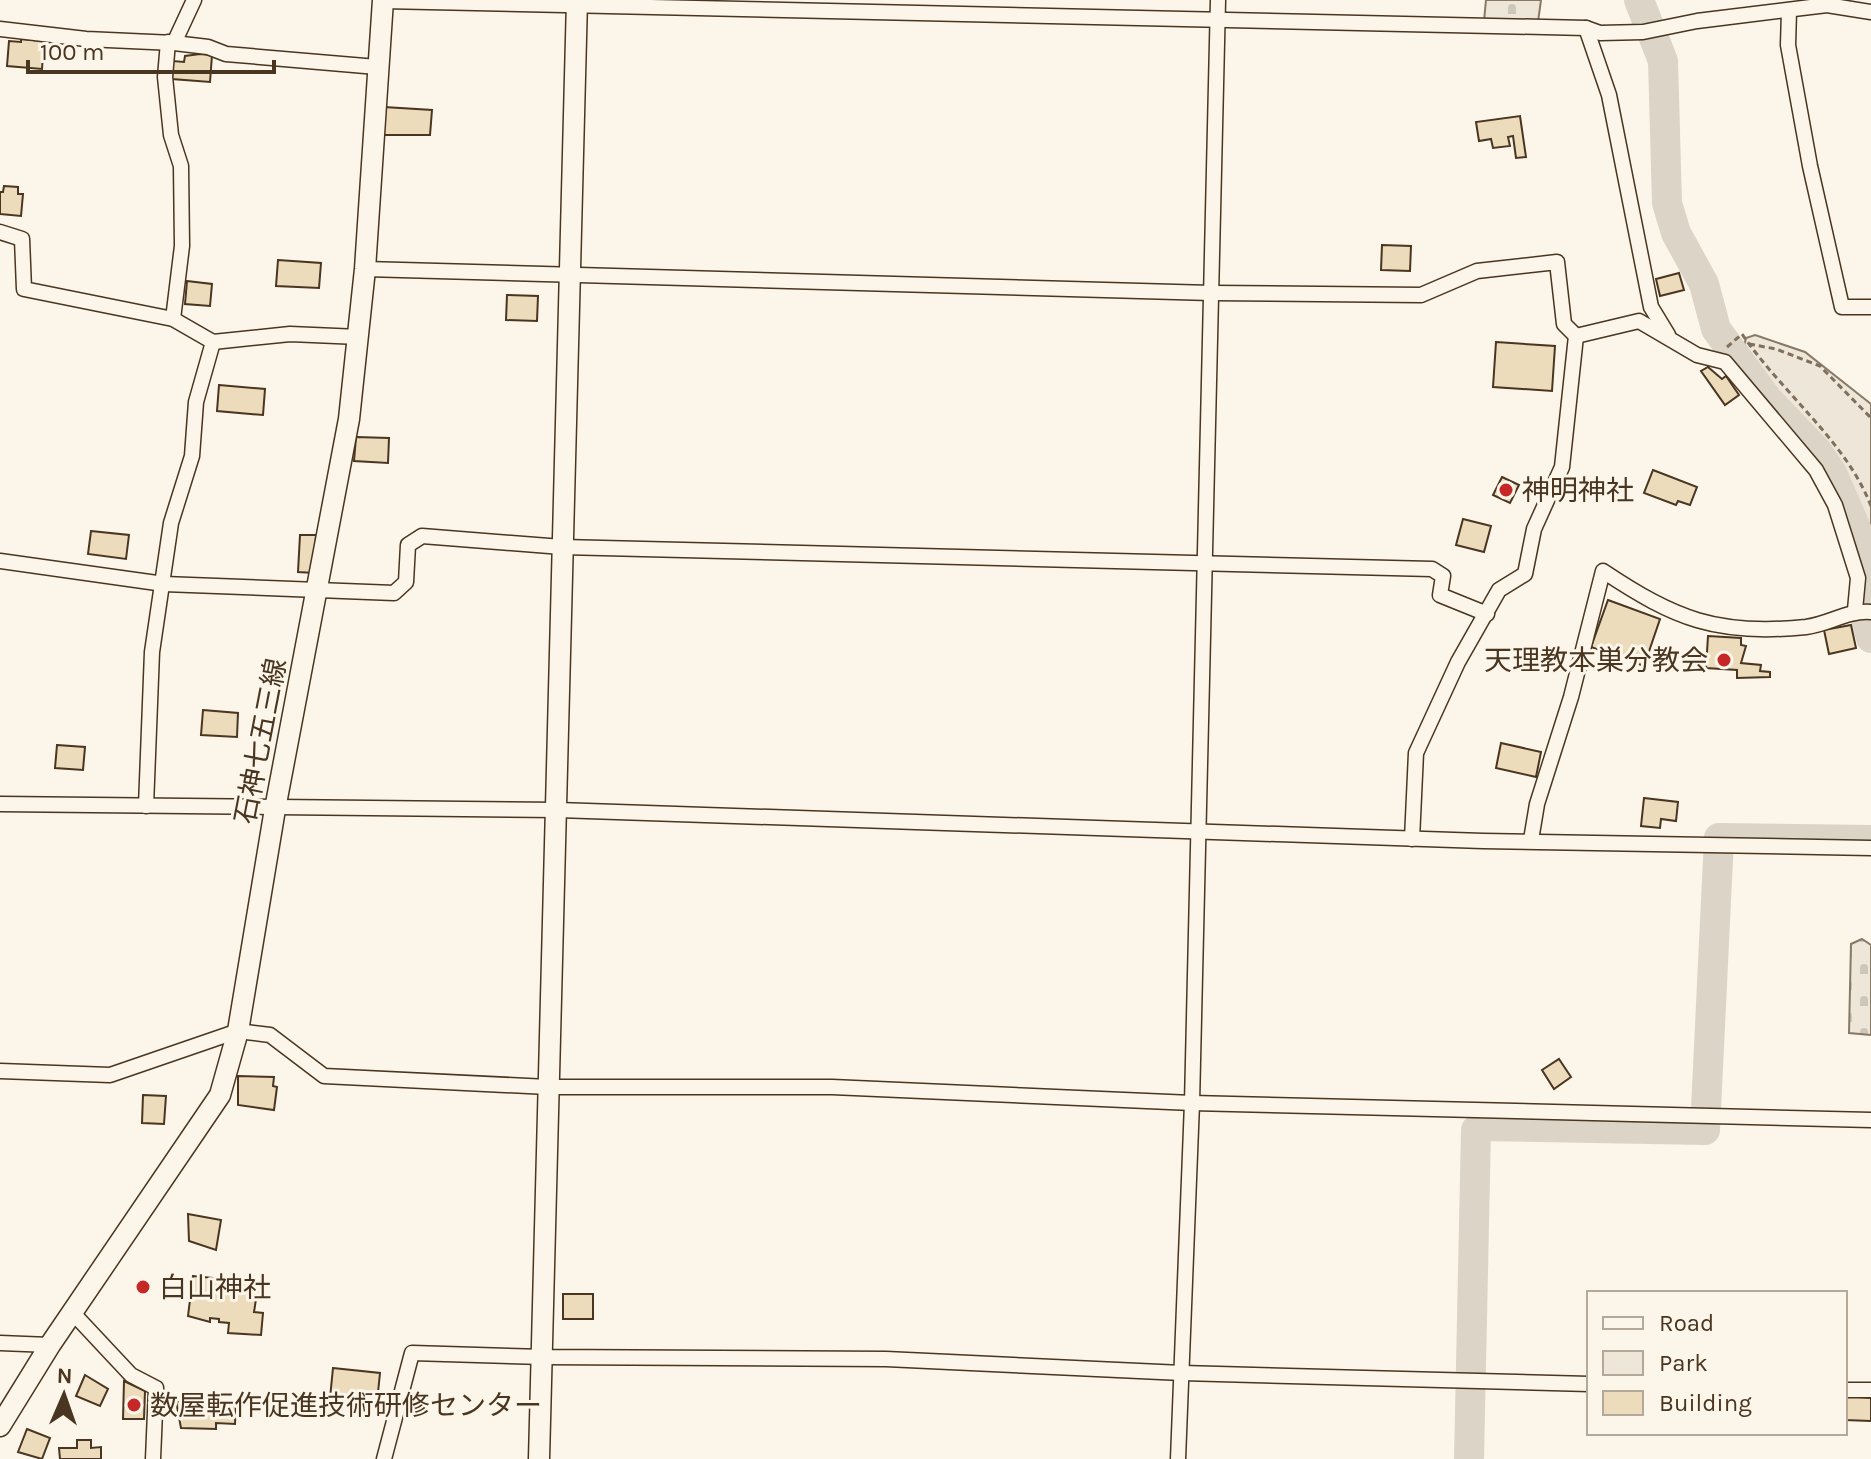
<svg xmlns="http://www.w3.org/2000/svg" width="1871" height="1459" viewBox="0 0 1871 1459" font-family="Karla,'Noto Sans JP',sans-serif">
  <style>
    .cemetery { fill: url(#cemetery-stones); stroke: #887966; stroke-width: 2 }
    .park { fill: #ede6d9; stroke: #887966; stroke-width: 2 }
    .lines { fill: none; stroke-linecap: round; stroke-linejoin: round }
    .river { stroke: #dcd4c6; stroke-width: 30 }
    .building { fill: #ecdcbc; stroke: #4a3520; stroke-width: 2 }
    .street-casing { stroke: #4a3520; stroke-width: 17 }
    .secondary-casing { stroke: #4a3520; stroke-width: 23 }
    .path { stroke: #7f6f5c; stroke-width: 3; stroke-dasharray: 6 4; stroke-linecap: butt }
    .street { stroke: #fbf6e9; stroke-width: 14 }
    .secondary { stroke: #fbf6e9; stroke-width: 20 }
    .poi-dot { fill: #c62828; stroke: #fbf6e9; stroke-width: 3 }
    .labels { text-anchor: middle; stroke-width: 6; stroke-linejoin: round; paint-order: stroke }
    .poi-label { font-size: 28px; fill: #4a3520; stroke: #fbf6e9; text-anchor: start }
    .street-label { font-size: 28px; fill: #4a3520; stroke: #fbf6e9 }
  </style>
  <defs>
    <pattern id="cemetery-stones" width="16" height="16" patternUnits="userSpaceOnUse" patternTransform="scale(2)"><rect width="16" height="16" fill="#ede6d9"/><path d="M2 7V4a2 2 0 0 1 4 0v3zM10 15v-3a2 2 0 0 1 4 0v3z" fill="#cdc6ba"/></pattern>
  </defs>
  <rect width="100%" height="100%" fill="#fbf6e9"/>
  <g class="cemetery">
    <polygon points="1486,0 1541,0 1538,22 1484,21"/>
    <polygon points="1862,939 1871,945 1871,1035 1849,1033 1851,944"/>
  </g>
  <polygon class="park" points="1755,335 1805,352 1871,404 1871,550 1830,459 1763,388 1743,350 1746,338"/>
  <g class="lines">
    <g class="river">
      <polyline points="1639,0 1663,61 1667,203 1676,233 1704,284 1716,329 1768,400 1817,451 1832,473 1865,549 1870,577 1867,623 1871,638"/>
      <polyline points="1469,1459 1476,1130 1481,1126 1705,1130 1719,838 1871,840"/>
    </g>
  </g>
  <g class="building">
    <polygon points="21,39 44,41 42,69 7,66 9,41 21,42"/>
    <polygon points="200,54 212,55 210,82 172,79 173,61 184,62 185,56"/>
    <polygon points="384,107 432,110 430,135 382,135"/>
    <polygon points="1520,116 1526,157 1516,158 1513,136 1508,137 1510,146 1493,148 1491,139 1479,141 1476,122"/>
    <polygon points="4,186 18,187 18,194 23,194 21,216 0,214 0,192 3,192"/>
    <polygon points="1382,245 1411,246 1410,271 1381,270"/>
    <polygon points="278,260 321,263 319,288 276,286"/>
    <polygon points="1679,273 1684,290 1660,296 1656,279"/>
    <polygon points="187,281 212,284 210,306 185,304"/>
    <polygon points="507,295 538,296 537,321 506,320"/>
    <polygon points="1496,342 1555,346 1552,391 1493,387"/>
    <polygon points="1708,367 1722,379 1726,376 1739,395 1725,405 1701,371"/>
    <polygon points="219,385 265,389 263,415 217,411"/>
    <polygon points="356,437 389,438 388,463 354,461"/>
    <polygon points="1653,470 1697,487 1690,505 1678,501 1676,505 1644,493"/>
    <polygon points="1502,477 1519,485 1510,503 1493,495"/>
    <polygon points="1463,519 1491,526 1484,552 1456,545"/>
    <polygon points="91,531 129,535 126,559 88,554"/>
    <polygon points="300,535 316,535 314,573 298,572"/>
    <polygon points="1608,600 1660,619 1644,666 1591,647"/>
    <polygon points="1851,625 1856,648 1829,654 1824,630"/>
    <polygon points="1708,636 1741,638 1741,645 1746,646 1741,663 1761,665 1760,671 1770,672 1770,677 1737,678 1737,670 1706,668"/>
    <polygon points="203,710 238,713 237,737 201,735"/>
    <polygon points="1501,743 1541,752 1536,777 1496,768"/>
    <polygon points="57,745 85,747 83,770 55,768"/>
    <polygon points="1644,798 1678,802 1676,821 1661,819 1660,828 1641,826"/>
    <polygon points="1559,1059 1571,1077 1554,1089 1542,1070"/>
    <polygon points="238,1076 274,1077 273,1086 277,1087 274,1110 238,1105"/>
    <polygon points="143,1095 166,1096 164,1124 142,1123"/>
    <polygon points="188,1214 221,1220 216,1250 189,1241"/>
    <polygon points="193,1276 263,1283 261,1300 256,1299 254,1312 263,1313 261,1335 228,1333 229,1323 219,1322 219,1319 210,1318 210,1322 188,1316"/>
    <rect x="563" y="1294" width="30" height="25"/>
    <polygon points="333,1368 380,1373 377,1402 330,1398"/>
    <polygon points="85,1375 108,1389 100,1406 76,1396"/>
    <polygon points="124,1381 145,1391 144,1419 123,1419"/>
    <polygon points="1845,1396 1871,1398 1871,1421 1845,1420"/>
    <polygon points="176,1401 236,1402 235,1424 216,1423 216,1429 181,1428"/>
    <polygon points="27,1429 50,1438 42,1459 18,1452"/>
    <polygon points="77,1440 91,1440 91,1448 101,1447 101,1459 60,1459 59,1448 77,1448"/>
  </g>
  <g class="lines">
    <defs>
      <g id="street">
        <polyline points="383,1 1586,28 1600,33 1643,32 1697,21 1827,5 1871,12"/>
        <polyline points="1789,11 1788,45 1810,166 1842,307 1871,307"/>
        <polyline points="1586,28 1609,95 1651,307 1668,335"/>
        <polyline points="0,29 86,39 174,43 208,47 226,54 377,67"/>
        <polyline points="168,42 165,77 171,135 181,166 182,246 173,319"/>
        <polyline points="174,43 194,0"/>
        <polyline points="0,232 22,239 24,289 173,319 213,342 290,334 359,337"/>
        <polyline points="365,269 1211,293 1421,295 1477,271 1557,262 1564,324 1576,336 1562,467 1534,529 1525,574 1499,590 1458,662 1416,753 1412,839"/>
        <polyline points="1576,336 1639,321 1697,355 1725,362 1816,470 1835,505 1858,578 1855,610"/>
        <polyline points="0,561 164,584 394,593 406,582 408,545 422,536 562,547 1432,569 1443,576 1440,595 1487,614"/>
        <polyline points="0,804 558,810 1483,841 1871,848"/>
        <polyline points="146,806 152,652 171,523 192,456 196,402 213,342"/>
        <path d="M1531 840 1537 804 1571 697 1603 571C1675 619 1717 636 1806 627 1830 624 1847 610 1871 612"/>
        <polyline points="0,1071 110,1075 238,1031 270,1035 324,1076 548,1087 832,1087 1192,1103 1871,1120"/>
        <polyline points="72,1312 131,1375 156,1388 153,1459"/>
        <polyline points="0,1343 50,1345"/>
        <polyline points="1845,1390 1871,1390"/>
        <polyline points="384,1459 412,1353 544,1357 886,1359 1182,1373 1589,1384"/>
        <polyline points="1178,1459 1192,1103 1218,0"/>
      </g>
      <g id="secondary">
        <polyline points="0,1426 50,1345 220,1095 238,1031 275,809 349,419 365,269 383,0"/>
        <polyline points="539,1459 577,0"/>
      </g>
    </defs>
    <use href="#street" class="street-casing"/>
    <use href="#secondary" class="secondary-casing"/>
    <g class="path">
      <polyline points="1749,344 1776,349 1820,366 1871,418"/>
      <path d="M1727 347 1742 334C1782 393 1846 441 1871 506"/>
    </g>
    <use href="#street" class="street"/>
    <use href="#secondary" class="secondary"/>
  </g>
  <g class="poi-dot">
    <circle cx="1506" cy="490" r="8"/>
    <circle cx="1724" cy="660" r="8"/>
    <circle cx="143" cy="1287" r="8"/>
    <circle cx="134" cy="1405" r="8"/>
  </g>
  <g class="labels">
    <g class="poi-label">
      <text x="1522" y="500">神明神社</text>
      <text x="1708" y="670" text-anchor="end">天理教本巣分教会</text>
      <text x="159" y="1297">白山神社</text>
      <text x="150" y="1415">数屋転作促進技術研修センター</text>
    </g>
    <g class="street-label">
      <text transform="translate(260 741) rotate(-79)" y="10">石神七五三線</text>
    </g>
  </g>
  <rect x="1587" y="1291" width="260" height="144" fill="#fbf6e9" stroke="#b4a999" stroke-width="2"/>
  <rect x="1603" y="1317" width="40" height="12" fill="#fbf6e9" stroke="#b4a999" stroke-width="2"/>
  <text x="1659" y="1331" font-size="24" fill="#4a3520">Road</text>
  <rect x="1603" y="1351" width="40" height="24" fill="#ede6d9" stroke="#b4a999" stroke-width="2"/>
  <text x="1659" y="1371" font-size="24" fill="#4a3520">Park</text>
  <rect x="1603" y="1391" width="40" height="24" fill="#ecdcbc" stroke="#b4a999" stroke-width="2"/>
  <text x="1659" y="1411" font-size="24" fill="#4a3520">Building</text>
  <g transform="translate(64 1395) rotate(2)" stroke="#fbf6e9" stroke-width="6" paint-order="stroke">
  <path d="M0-6L14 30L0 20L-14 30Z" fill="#4a3520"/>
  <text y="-12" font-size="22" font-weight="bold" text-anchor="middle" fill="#4a3520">N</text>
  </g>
  <path d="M28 60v12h246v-12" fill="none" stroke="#4a3520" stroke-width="4"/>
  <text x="40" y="60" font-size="24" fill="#4a3520" stroke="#fbf6e9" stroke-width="6" paint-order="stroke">100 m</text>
</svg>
